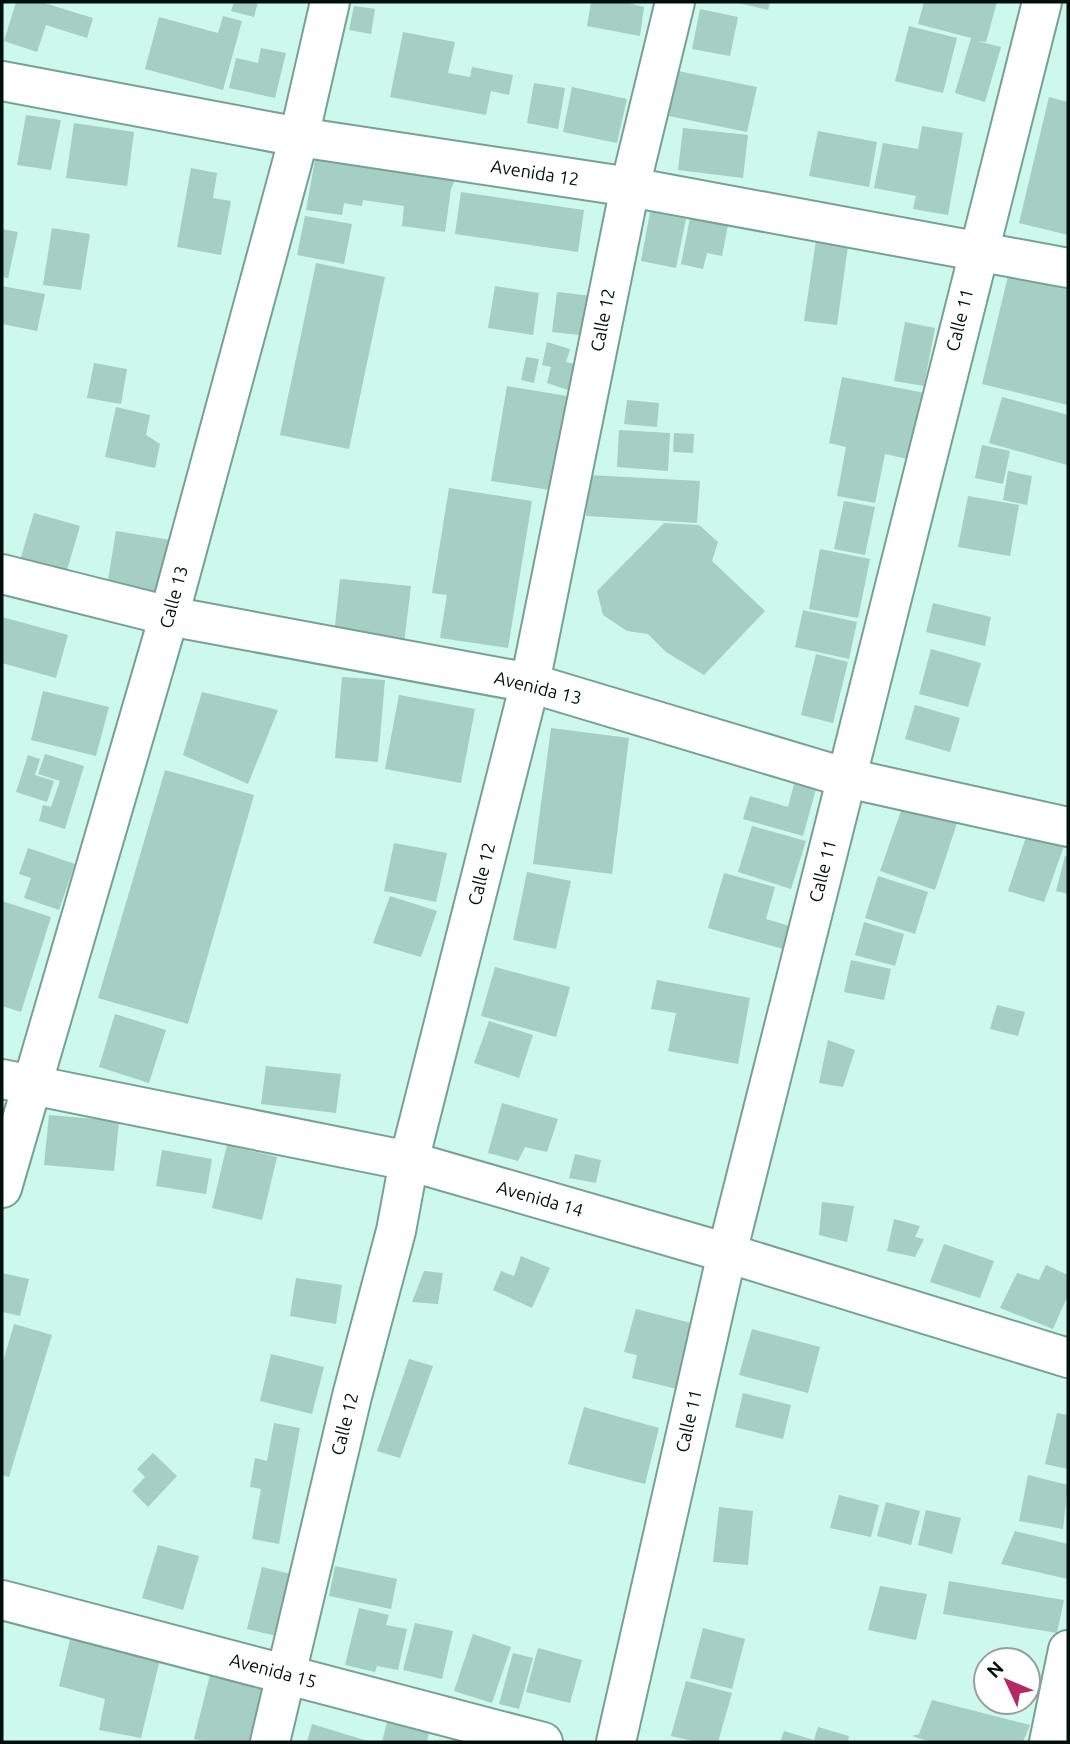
<svg xmlns="http://www.w3.org/2000/svg" width="1070" height="1744" viewBox="0 0 1070 1744" font-family="Ubuntu,sans-serif">
  <style>
    .building { fill: #a4cfc2 }
    .lines { fill: none; stroke-linecap: round; stroke-linejoin: round }
    .minor-casing { stroke: #76a194; stroke-width: 42 }
    .minor { stroke: #fff; stroke-width: 38 }
    .labels { text-anchor: middle; stroke-width: 6; stroke-linejoin: round; paint-order: stroke }
    .street-label { font-size: 18px; fill: #02100c; stroke: #fff }
  </style>
  <rect width="100%" height="100%" fill="#ccf9eb"/>
  <g class="building">
    <polygon points="16,2 41,2 93,18 87,38 46,25 37,52 4,41"/>
    <polygon points="234,2 258,2 254,17 231,11"/>
    <polygon points="591,2 625,2 644,7 640,36 587,26"/>
    <polygon points="734,2 770,2 768,10"/>
    <polygon points="924,2 997,2 986,42 977,41 1001,47 985,102 955,93 971,38 918,24"/>
    <polygon points="354,6 375,9 371,34 349,30"/>
    <polygon points="700,9 738,17 730,56 692,49"/>
    <polygon points="223,16 242,21 223,90 145,69 159,17 218,33"/>
    <polygon points="909,26 957,38 943,93 895,81"/>
    <polygon points="403,32 455,42 448,73 470,77 472,67 513,75 509,95 491,91 486,115 390,97"/>
    <polygon points="261,48 286,53 275,98 229,88 236,58 258,63"/>
    <polygon points="678,71 757,87 747,132 669,116"/>
    <polygon points="534,83 565,88 558,129 527,123"/>
    <polygon points="572,87 627,99 617,143 563,132"/>
    <polygon points="1049,97 1068,102 1068,235 1019,223"/>
    <polygon points="26,115 61,120 51,170 17,165"/>
    <polygon points="74,123 134,132 127,186 66,178"/>
    <polygon points="922,126 963,133 948,215 913,209 916,196 874,188 883,143 918,149"/>
    <polygon points="683,128 748,135 743,178 678,170"/>
    <polygon points="818,131 877,142 869,187 809,176"/>
    <polygon points="318,143 458,173 451,189 445,232 402,226 404,206 363,200 362,206 344,203 342,215 306,210"/>
    <polygon points="191,168 217,173 213,198 231,201 221,255 177,247"/>
    <polygon points="461,192 584,210 578,252 455,234"/>
    <polygon points="650,212 686,219 676,268 641,261"/>
    <polygon points="305,216 352,224 344,264 297,255"/>
    <polygon points="690,218 728,225 722,256 707,253 703,269 681,264"/>
    <polygon points="52,228 90,234 81,290 43,285"/>
    <polygon points="2,229 18,232 8,278 2,277"/>
    <polygon points="817,234 849,239 837,325 804,321"/>
    <polygon points="316,263 385,277 349,449 280,435"/>
    <polygon points="1008,276 1068,290 1068,405 982,384"/>
    <polygon points="2,286 45,294 37,331 2,324"/>
    <polygon points="495,286 539,293 533,335 488,328"/>
    <polygon points="557,292 593,296 588,336 552,332"/>
    <polygon points="905,322 935,328 924,386 894,381"/>
    <polygon points="547,342 570,349 566,362 578,365 571,391 547,383 551,367 542,365"/>
    <polygon points="526,357 539,359 534,383 521,380"/>
    <polygon points="94,363 127,369 121,404 87,398"/>
    <polygon points="842,377 925,393 912,460 885,454 875,503 837,496 846,447 829,443"/>
    <polygon points="507,386 567,396 550,490 491,481"/>
    <polygon points="1002,397 1068,415 1067,465 989,443"/>
    <polygon points="627,400 659,403 657,427 624,424"/>
    <polygon points="116,407 150,415 146,435 160,444 155,468 105,457"/>
    <polygon points="619,430 670,433 668,471 617,467"/>
    <polygon points="674,433 694,434 693,453 673,452"/>
    <polygon points="982,445 1010,451 1003,484 975,478"/>
    <polygon points="1008,471 1032,476 1027,505 1003,500"/>
    <polygon points="589,475 700,481 697,523 586,516"/>
    <polygon points="449,488 532,501 508,648 440,638 447,595 432,593"/>
    <polygon points="968,496 1019,505 1010,556 958,547"/>
    <polygon points="844,501 875,507 865,555 834,549"/>
    <polygon points="34,513 80,526 62,587 16,574"/>
    <polygon points="664,523 699,525 718,542 712,561 765,611 704,675 666,652 648,634 627,631 603,615 597,591"/>
    <polygon points="116,531 177,541 166,596 107,586"/>
    <polygon points="820,549 870,559 858,618 809,609"/>
    <polygon points="340,579 411,586 403,651 333,644"/>
    <polygon points="933,603 991,617 985,646 926,632"/>
    <polygon points="803,610 857,622 849,659 795,647"/>
    <polygon points="2,617 68,635 56,678 2,663"/>
    <polygon points="931,649 981,663 968,707 919,694"/>
    <polygon points="816,654 848,662 833,723 801,715"/>
    <polygon points="342,677 385,680 378,762 335,758"/>
    <polygon points="43,691 109,707 96,756 31,740"/>
    <polygon points="202,692 278,710 248,784 183,755"/>
    <polygon points="399,695 475,709 461,783 385,769"/>
    <polygon points="915,705 960,718 950,752 905,739"/>
    <polygon points="551,728 629,738 612,874 533,864"/>
    <polygon points="45,754 84,766 65,829 39,821 43,805 51,807 60,781 38,774"/>
    <polygon points="28,755 40,759 35,775 54,781 47,802 16,792"/>
    <polygon points="165,770 254,795 188,1024 98,998"/>
    <polygon points="796,776 818,782 803,836 743,819 750,796 788,807"/>
    <polygon points="904,802 958,820 935,890 880,871"/>
    <polygon points="752,826 806,841 791,889 738,872"/>
    <polygon points="1027,834 1064,846 1044,902 1008,891"/>
    <polygon points="394,843 447,853 436,902 384,891"/>
    <polygon points="28,848 75,864 59,910 24,898 31,878 19,874"/>
    <polygon points="1065,856 1068,856 1068,894 1056,891"/>
    <polygon points="527,872 571,881 556,949 513,940"/>
    <polygon points="724,873 775,887 766,919 790,926 783,949 708,928"/>
    <polygon points="878,876 928,892 915,934 865,918"/>
    <polygon points="390,896 437,911 421,957 373,943"/>
    <polygon points="2,901 51,917 21,1012 2,1006"/>
    <polygon points="864,922 904,934 895,966 855,955"/>
    <polygon points="851,960 891,969 884,1000 844,992"/>
    <polygon points="495,967 570,987 556,1037 481,1016"/>
    <polygon points="657,980 750,998 738,1064 668,1051 676,1013 651,1009"/>
    <polygon points="997,1005 1025,1012 1018,1036 990,1029"/>
    <polygon points="115,1014 166,1030 149,1083 99,1067"/>
    <polygon points="489,1021 533,1035 519,1078 474,1063"/>
    <polygon points="828,1040 855,1050 843,1087 819,1083"/>
    <polygon points="266,1066 341,1074 336,1113 261,1104"/>
    <polygon points="502,1103 558,1119 547,1152 525,1147 518,1161 488,1153"/>
    <polygon points="49,1115 119,1121 114,1171 44,1165"/>
    <polygon points="227,1145 277,1157 262,1220 212,1208"/>
    <polygon points="162,1150 212,1159 206,1194 156,1186"/>
    <polygon points="575,1154 601,1160 596,1183 569,1178"/>
    <polygon points="822,1202 854,1206 847,1242 819,1235"/>
    <polygon points="894,1219 920,1226 915,1237 924,1239 915,1257 887,1251"/>
    <polygon points="944,1244 994,1261 980,1298 930,1282"/>
    <polygon points="521,1256 550,1268 532,1308 493,1290 501,1271 514,1276"/>
    <polygon points="1046,1265 1068,1275 1068,1295 1053,1329 1000,1308 1017,1273 1039,1280"/>
    <polygon points="424,1271 443,1273 438,1304 412,1302"/>
    <polygon points="2,1273 29,1279 20,1316 2,1312"/>
    <polygon points="296,1278 342,1285 336,1324 290,1316"/>
    <polygon points="636,1309 695,1324 681,1390 632,1378 637,1355 624,1352"/>
    <polygon points="14,1324 52,1335 9,1477 2,1475 2,1365"/>
    <polygon points="752,1329 820,1347 808,1393 739,1375"/>
    <polygon points="271,1354 324,1367 312,1414 260,1401"/>
    <polygon points="409,1359 433,1366 400,1458 377,1451"/>
    <polygon points="743,1393 791,1405 783,1439 735,1427"/>
    <polygon points="584,1407 659,1428 645,1484 568,1464"/>
    <polygon points="1057,1413 1068,1415 1068,1469 1045,1464"/>
    <polygon points="274,1423 300,1428 279,1544 252,1539 261,1489 250,1487 255,1458 267,1461"/>
    <polygon points="153,1453 177,1476 148,1507 132,1491 145,1477 137,1469"/>
    <polygon points="1028,1475 1068,1485 1063,1529 1019,1521"/>
    <polygon points="839,1495 879,1505 871,1537 830,1528"/>
    <polygon points="886,1502 920,1511 911,1545 877,1536"/>
    <polygon points="719,1507 753,1511 748,1565 713,1562"/>
    <polygon points="926,1510 961,1518 952,1554 918,1545"/>
    <polygon points="1015,1531 1068,1544 1068,1579 1001,1564"/>
    <polygon points="158,1545 199,1556 183,1610 142,1598"/>
    <polygon points="335,1566 397,1579 391,1609 329,1596"/>
    <polygon points="262,1567 295,1575 281,1637 247,1629"/>
    <polygon points="949,1581 1064,1600 1057,1633 943,1614"/>
    <polygon points="880,1586 927,1594 916,1640 868,1630"/>
    <polygon points="359,1608 389,1615 386,1625 407,1629 398,1670 377,1666 375,1672 345,1665"/>
    <polygon points="415,1623 453,1631 442,1679 403,1670"/>
    <polygon points="703,1628 745,1639 732,1689 690,1678"/>
    <polygon points="473,1634 511,1647 492,1703 454,1691"/>
    <polygon points="71,1635 161,1655 141,1738 99,1730 105,1699 59,1686"/>
    <polygon points="538,1648 582,1660 570,1703 526,1692"/>
    <polygon points="513,1653 533,1658 519,1709 499,1704"/>
    <polygon points="211,1671 269,1685 253,1742 208,1742 194,1739"/>
    <polygon points="686,1681 732,1693 718,1742 697,1742 671,1736"/>
    <polygon points="932,1700 1030,1725 1023,1742 931,1742 912,1736 919,1734"/>
    <polygon points="387,1722 429,1732 427,1742 382,1742"/>
    <polygon points="312,1724 371,1742 307,1742"/>
    <polygon points="818,1727 849,1736 848,1742 780,1742 784,1731 814,1740"/>
  </g>
  <g class="lines">
    <defs>
      <g id="minor">
        <polyline points="2,81 299,137 630,187 1068,268"/>
        <polyline points="2,574 169,616 530,683 847,778 1068,827"/>
        <polyline points="2,1079 409,1161 727,1253 1068,1358"/>
        <polyline points="2,1188 169,616 299,137 330,2"/>
        <polyline points="2,1600 543,1742"/>
        <polyline points="270,1742 352,1396 396,1231 409,1161 530,683 630,187 675,2"/>
        <polyline points="616,1742 727,1253 1042,2"/>
        <polyline points="1049,1742 1068,1650"/>
      </g>
    </defs>
    <use href="#minor" class="minor-casing"/>
    <use href="#minor" class="minor"/>
  </g>
  <g class="labels">
    <g class="street-label">
      <text transform="translate(535 173) rotate(9)" y="6">Avenida 12</text>
      <text transform="translate(603 320) rotate(-79)" y="6">Calle 12</text>
      <text transform="translate(960 320) rotate(-76)" y="6">Calle 11</text>
      <text transform="translate(174 597) rotate(-75)" y="6">Calle 13</text>
      <text transform="translate(538 688) rotate(14)" y="6">Avenida 13</text>
      <text transform="translate(823 871) rotate(-76)" y="6">Calle 11</text>
      <text transform="translate(482 874) rotate(-76)" y="6">Calle 12</text>
      <text transform="translate(540 1199) rotate(16)" y="6">Avenida 14</text>
      <text transform="translate(689 1421) rotate(-77)" y="6">Calle 11</text>
      <text transform="translate(345 1424) rotate(-76)" y="6">Calle 12</text>
      <text transform="translate(273 1671) rotate(15)" y="6">Avenida 15</text>
    </g>
  </g>
  <rect width="1070" height="1744" fill="none" stroke="#02100c" stroke-width="7"/>
  <g transform="translate(1007 1681) rotate(314)"><circle r="33" fill="#ffffff" stroke="#9a9f9e" stroke-width="2"/>
  <path d="M0-5L12 26L0 18L-12 26Z" fill="#b42963"/>
  <text y="-10" font-size="19" font-weight="bold" text-anchor="middle" fill="#02100c">N</text>
  </g>
</svg>
